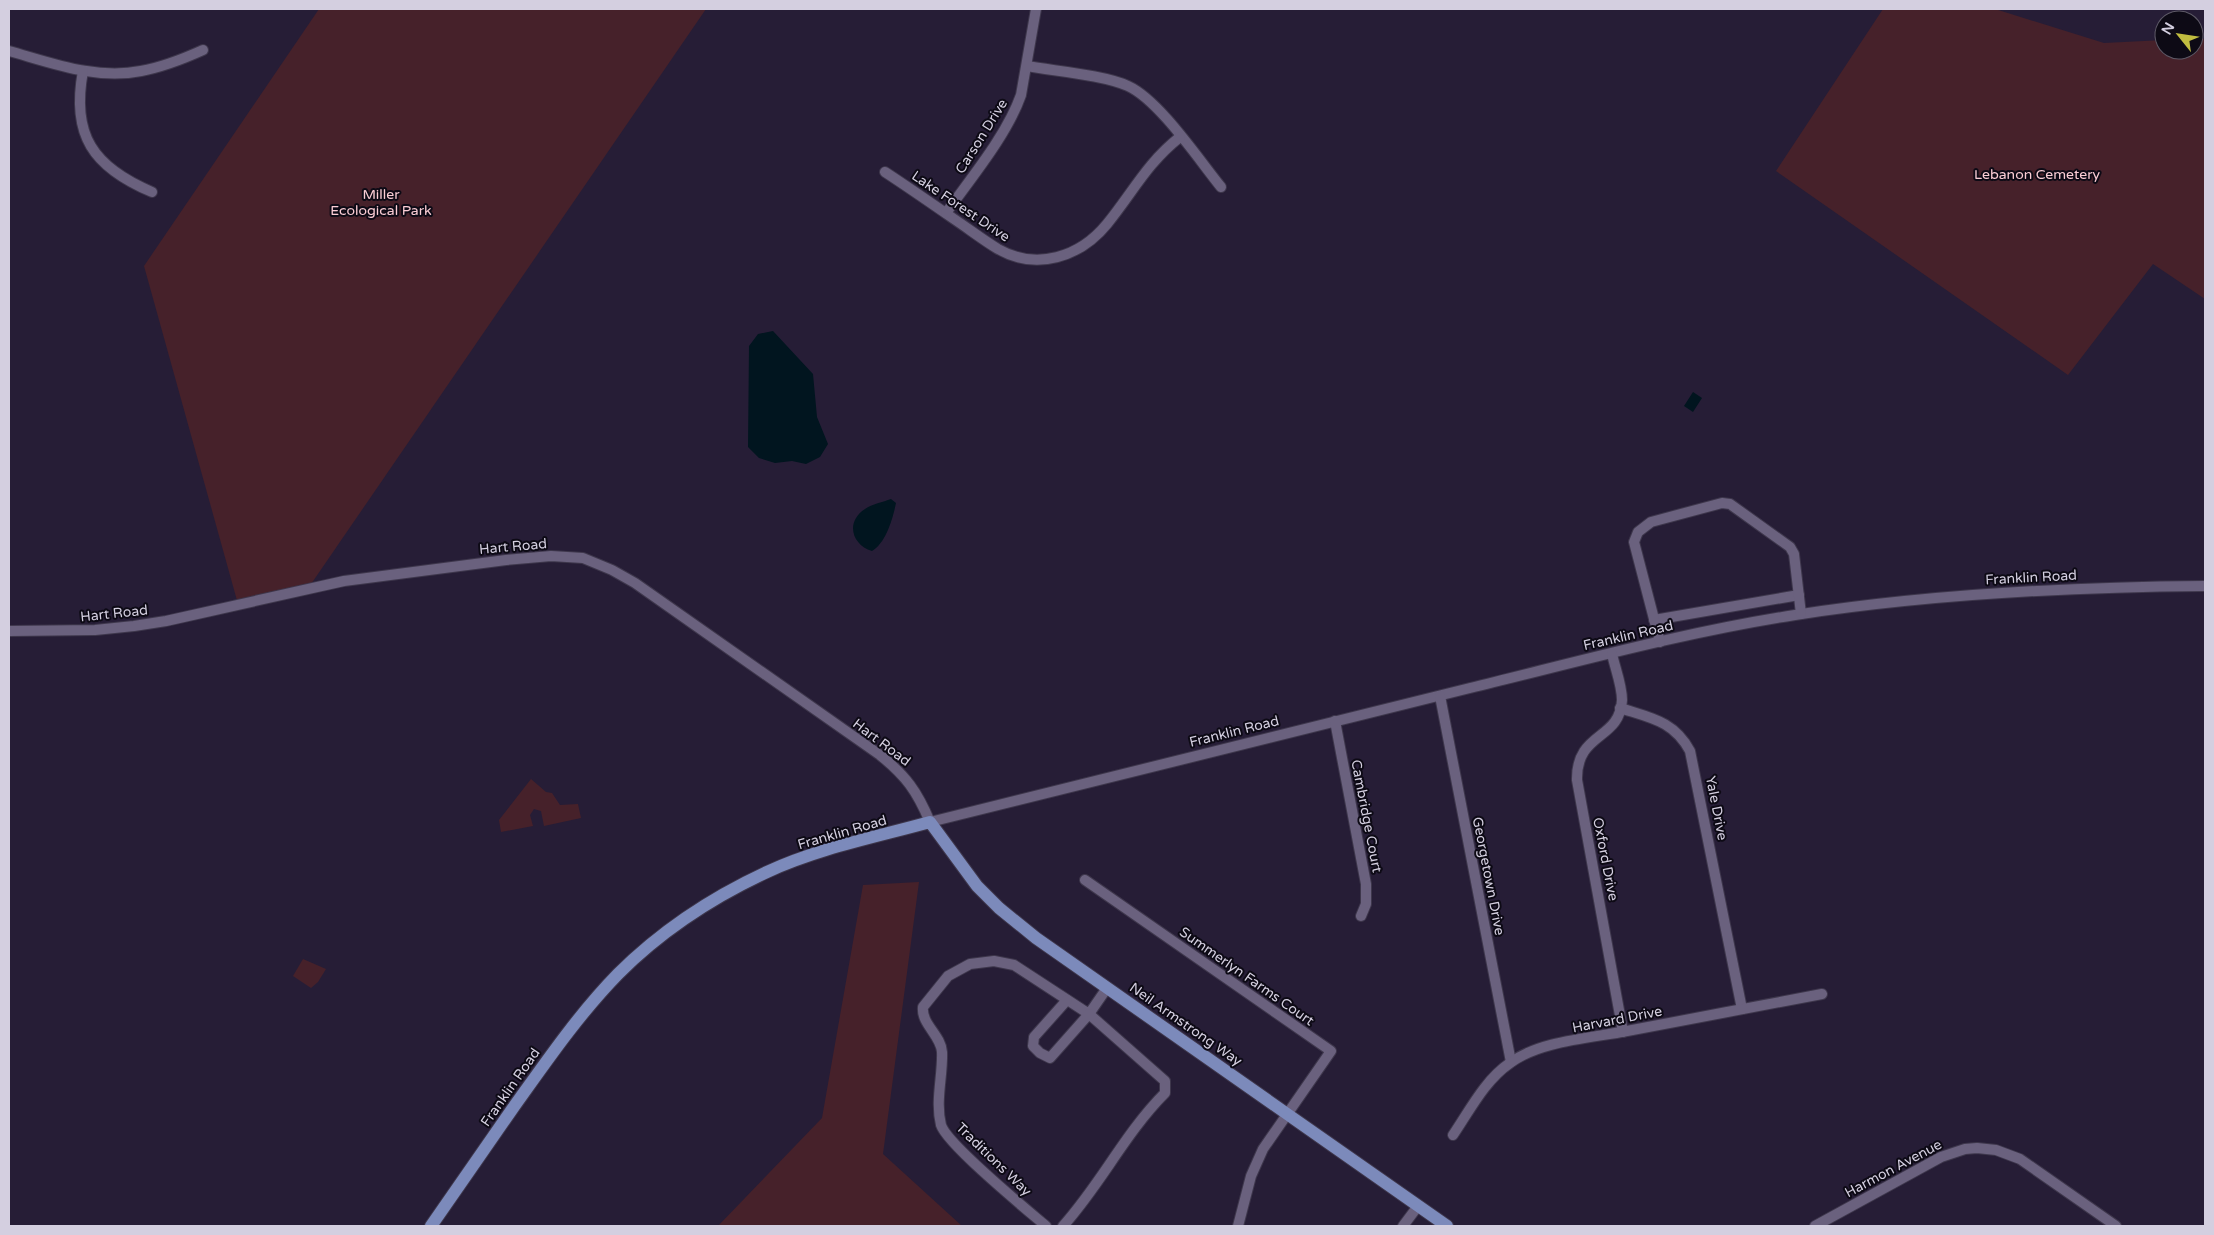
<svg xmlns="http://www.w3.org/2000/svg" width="2214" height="1235" viewBox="0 0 2214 1235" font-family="'Varela Round',sans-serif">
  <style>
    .green { fill: #46212a }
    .water { fill: #01151f }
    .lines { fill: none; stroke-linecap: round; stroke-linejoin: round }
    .minor-casing { stroke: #3e374c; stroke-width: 12 }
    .major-casing { stroke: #3e374c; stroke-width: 14 }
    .minor { stroke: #6a617e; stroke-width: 10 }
    .major { stroke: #7c8abb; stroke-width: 12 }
    .labels { text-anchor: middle; stroke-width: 4; stroke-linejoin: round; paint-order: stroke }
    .street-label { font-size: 14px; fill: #d4cfe0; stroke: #0d0a15 }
    .park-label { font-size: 14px; fill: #fbcdd5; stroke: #0d0a15 }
  </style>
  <rect width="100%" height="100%" fill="#261d36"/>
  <g class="green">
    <polygon points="319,9 706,9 309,587 238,604 144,266"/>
    <polygon points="1883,9 1995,9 2104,43 2164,40 2164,50 2194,50 2194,39 2205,39 2205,299 2153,264 2068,375 1776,171"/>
    <polygon points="531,779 546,792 552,793 560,805 578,804 581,818 544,826 541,811 534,809 530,815 533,826 501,832 499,820"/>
    <polygon points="919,882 883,1154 962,1226 718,1226 822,1118 863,885"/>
    <polygon points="303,959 326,969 318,982 311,988 293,976"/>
  </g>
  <g class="water">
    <polygon points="773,331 813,374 817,417 828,444 820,457 806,464 792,461 775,463 759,458 748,447 749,346 758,334"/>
    <polygon points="1693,392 1702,398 1693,412 1684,406"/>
    <path d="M891 499 896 503C893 518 886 543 872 551 852 545 845 522 865 509 872 504 883 502 891 499Z"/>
  </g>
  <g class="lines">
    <defs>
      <g id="minor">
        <path d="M9 51C52 63 96 80 141 71 163 67 183 59 203 50"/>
        <path d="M1027 66C1054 71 1104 75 1128 86 1159 100 1199 160 1221 187"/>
        <path d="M83 71C71 135 93 167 152 192"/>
        <path d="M885 172C908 187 931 203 954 219 969 229 983 240 998 249 1037 271 1080 257 1107 224 1133 192 1147 163 1180 137"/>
        <path d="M946 213C971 178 1007 135 1021 95L1036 9"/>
        <polyline points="1654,620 1799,595"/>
        <path d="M9 631 95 630 134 626 166 621 344 581 506 560 551 556 583 558 612 570 635 583 880 755C906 776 917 791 930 822 1110 777 1290 732 1470 688 1577 662 1685 632 1795 615 1931 594 2068 587 2205 586"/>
        <polyline points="1660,642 1634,542 1638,532 1651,522 1722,503 1730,504 1790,547 1794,554 1801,614"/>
        <path d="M1612 654C1615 668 1622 685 1622 700 1620 741 1576 731 1577 780L1623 1032"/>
        <polyline points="1440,696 1511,1062"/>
        <path d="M1620 708C1651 718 1674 721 1690 751L1742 1009"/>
        <polyline points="1335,721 1366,884 1366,904 1361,916"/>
        <polyline points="1085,880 1331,1051 1263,1149 1251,1176 1238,1226"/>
        <path d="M1453 1135C1470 1110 1485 1080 1510 1063 1539 1041 1591 1038 1627 1031 1692 1019 1757 1006 1822 994"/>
        <path d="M1046 1226C1026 1209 947 1144 941 1125 935 1101 943 1075 942 1052 941 1035 921 1024 923 1007L948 976 970 964 994 961 1014 965 1089 1014 1107 988"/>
        <path d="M1063 1226C1101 1184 1125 1133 1165 1093V1081L1089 1014 1050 1058 1040 1053 1033 1046 1034 1037 1067 1000"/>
        <polyline points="1403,1226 1418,1206"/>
        <polyline points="1815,1226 1941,1157 1965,1149 1977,1148 1996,1150 2020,1159 2116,1226"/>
      </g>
      <path id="major" d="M431 1226C458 1187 486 1147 513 1108 546 1062 578 1015 618 974 660 932 713 897 767 872 819 848 876 837 930 822L977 886 999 908 1036 938 1447 1226"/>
    </defs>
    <use href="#minor" class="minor-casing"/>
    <use href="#major" class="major-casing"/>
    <use href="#minor" class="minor"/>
    <use href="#major" class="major"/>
  </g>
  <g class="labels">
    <g class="street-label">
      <text transform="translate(981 136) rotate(-58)" y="5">Carson Drive</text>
      <text transform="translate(961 206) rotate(34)" y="5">Lake Forest Drive</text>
      <text transform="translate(513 546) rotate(-5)" y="5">Hart Road</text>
      <text transform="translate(2031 577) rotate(-3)" y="5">Franklin Road</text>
      <text transform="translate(114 613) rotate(-6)" y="5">Hart Road</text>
      <text transform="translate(1628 635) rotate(-13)" y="5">Franklin Road</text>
      <text transform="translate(1234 731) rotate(-14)" y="5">Franklin Road</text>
      <text transform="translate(882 742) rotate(37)" y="5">Hart Road</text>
      <text transform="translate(1717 808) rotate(79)" y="5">Yale Drive</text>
      <text transform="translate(1367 816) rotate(79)" y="5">Cambridge Court</text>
      <text transform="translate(842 832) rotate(-16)" y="5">Franklin Road</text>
      <text transform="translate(1606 859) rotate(79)" y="5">Oxford Drive</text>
      <text transform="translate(1489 876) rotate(79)" y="5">Georgetown Drive</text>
      <text transform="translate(1247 976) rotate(35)" y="5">Summerlyn Farms Court</text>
      <text transform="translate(1617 1019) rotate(-11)" y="5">Harvard Drive</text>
      <text transform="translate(1186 1024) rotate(35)" y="5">Neil Armstrong Way</text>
      <text transform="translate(510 1087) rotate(-55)" y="5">Franklin Road</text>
      <text transform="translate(994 1159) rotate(44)" y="5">Traditions Way</text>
      <text transform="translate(1893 1168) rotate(-28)" y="5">Harmon Avenue</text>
    </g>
    <g class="park-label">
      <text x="2037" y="179">Lebanon Cemetery</text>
      <text x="381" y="199">Miller<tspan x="381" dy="16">Ecological Park</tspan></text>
    </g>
  </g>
  <rect width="2214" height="1235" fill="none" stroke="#d4cfe0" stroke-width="20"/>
  <g transform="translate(2179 35) rotate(300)"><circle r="24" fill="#0d0a15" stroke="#5d5966"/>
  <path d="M0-4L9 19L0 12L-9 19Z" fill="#c1bd40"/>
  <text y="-8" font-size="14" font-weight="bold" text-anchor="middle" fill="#d4cfe0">N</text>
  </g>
</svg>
